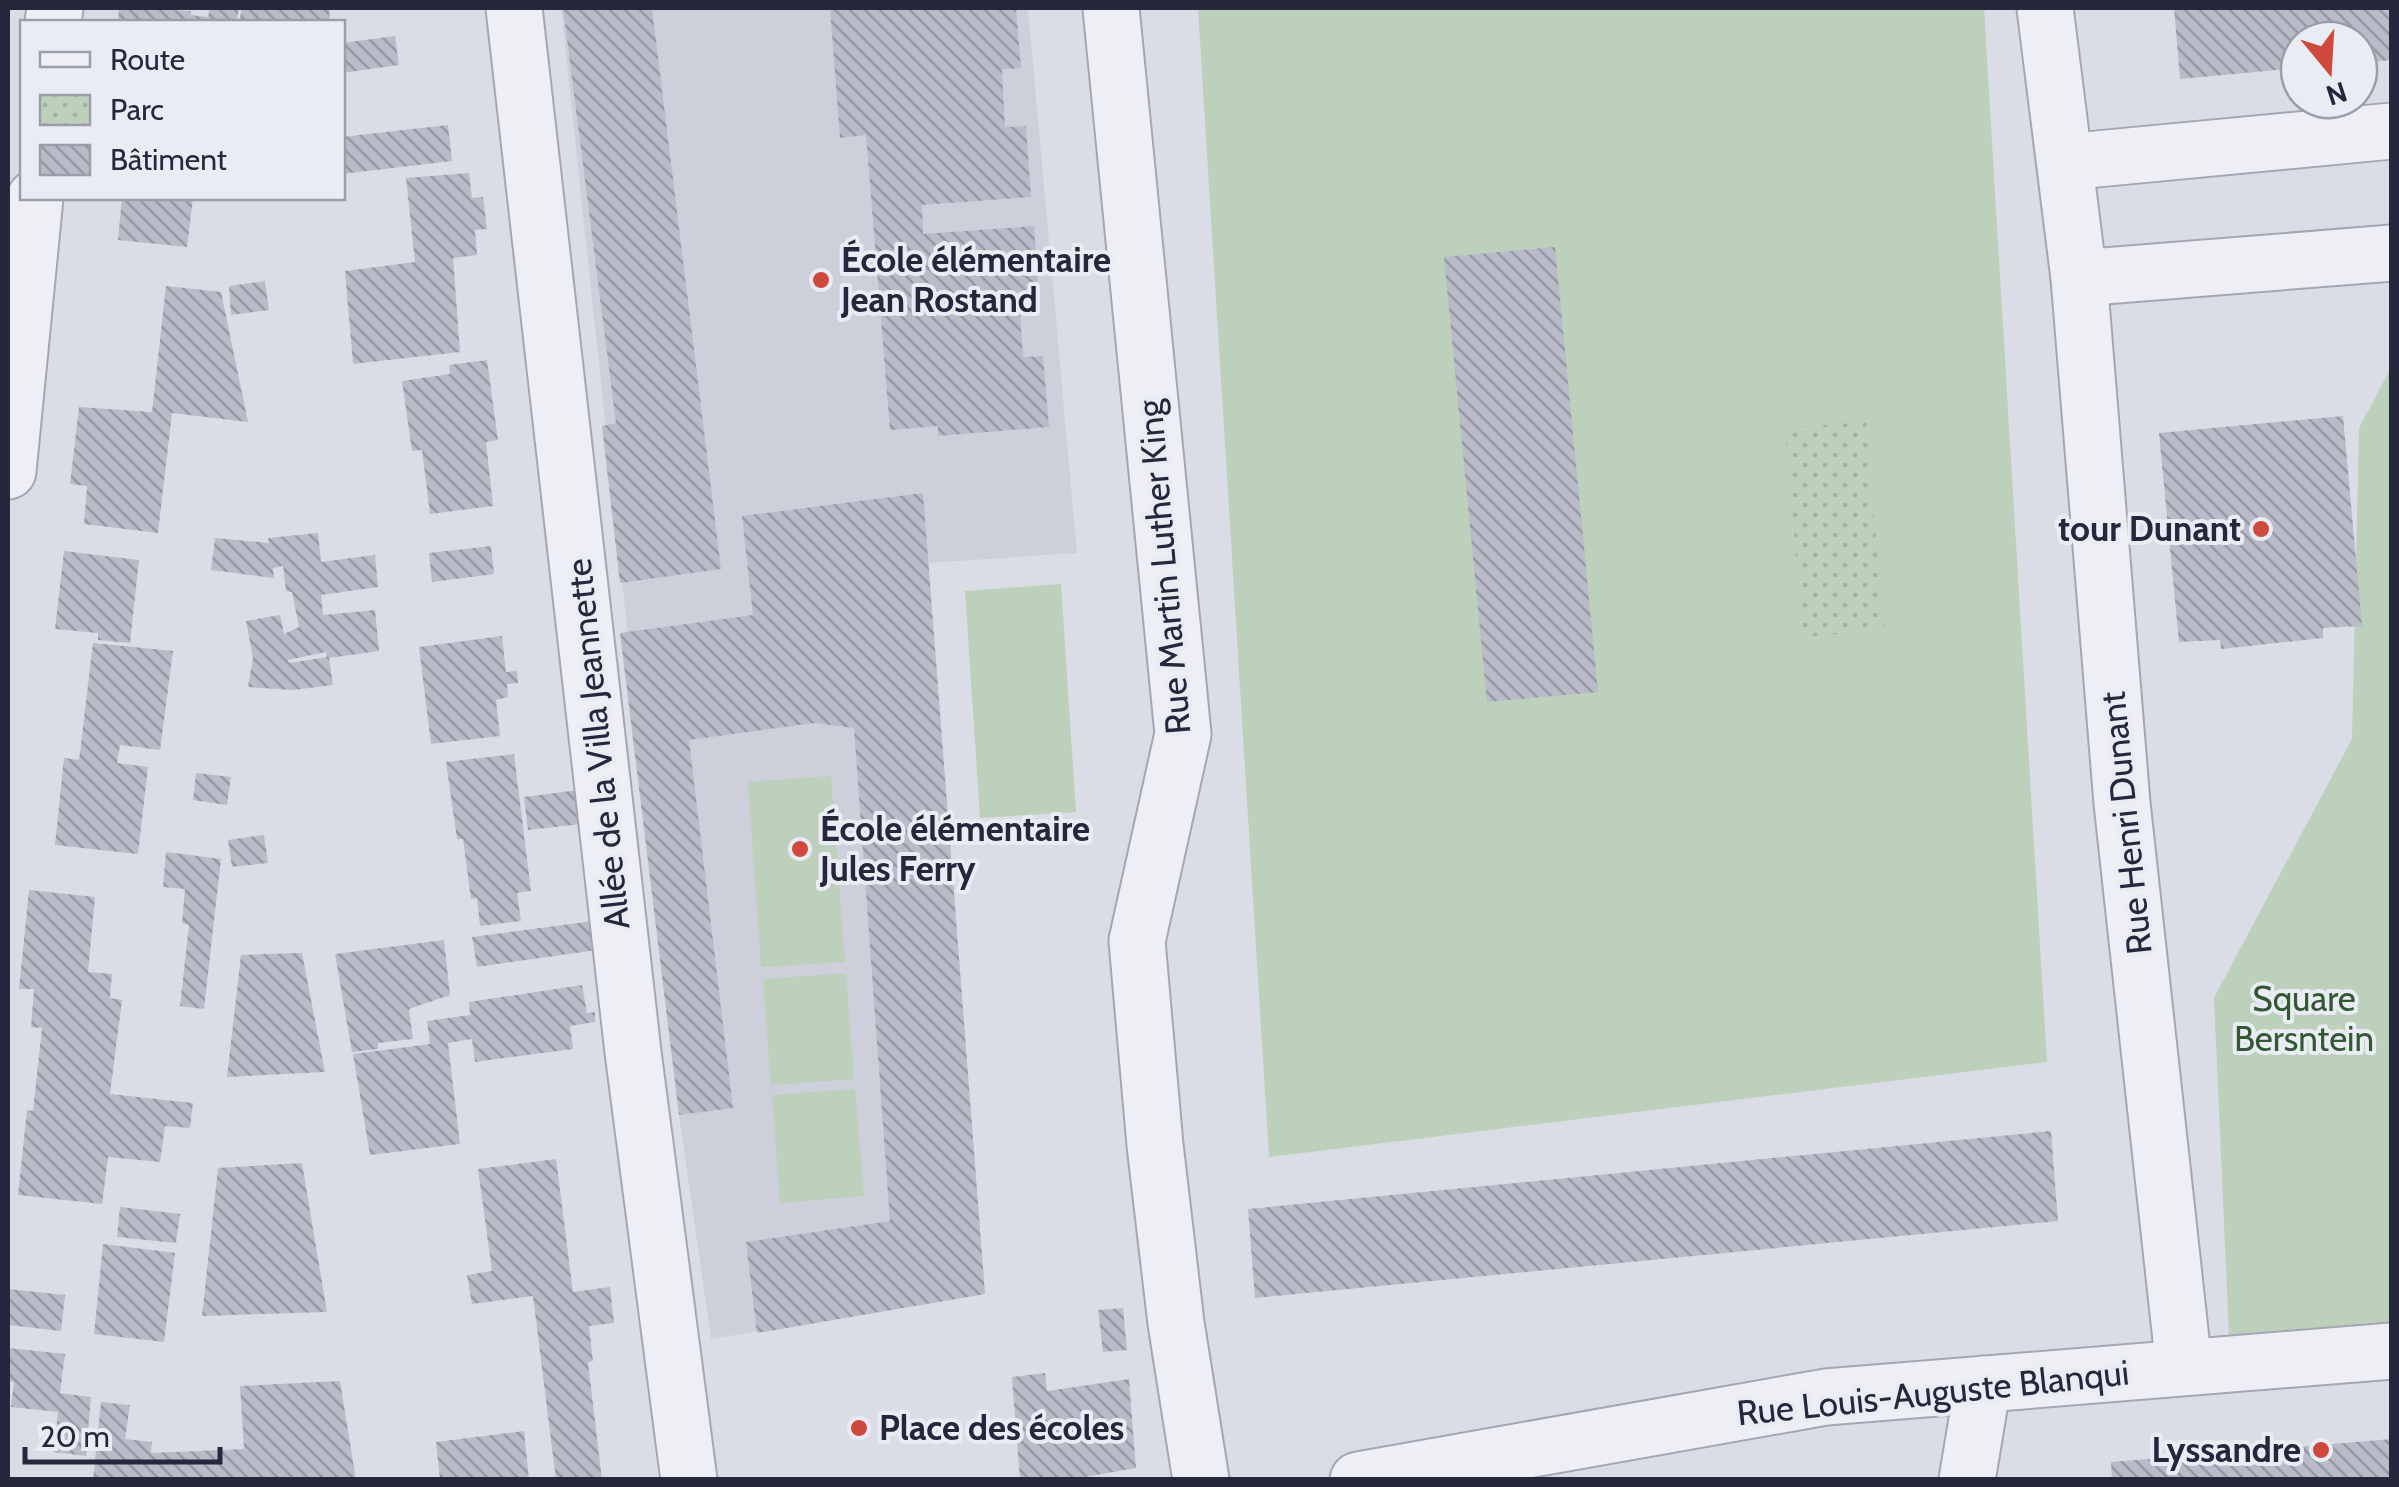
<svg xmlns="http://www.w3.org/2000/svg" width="2399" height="1487" viewBox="0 0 2399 1487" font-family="Cabin,sans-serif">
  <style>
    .built { fill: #cdcfdb }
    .green { fill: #bcd0bc }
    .park { fill: url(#park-dots) }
    .building { fill: url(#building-back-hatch); fill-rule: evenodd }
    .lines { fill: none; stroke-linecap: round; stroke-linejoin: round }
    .minor-casing { stroke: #a4a7b3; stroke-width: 59 }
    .minor { stroke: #eeeff4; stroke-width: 55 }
    .poi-dot { fill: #cf4a3c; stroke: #eaecf4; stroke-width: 4 }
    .labels { text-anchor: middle; stroke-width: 8; stroke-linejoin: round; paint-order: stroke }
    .poi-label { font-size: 35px; font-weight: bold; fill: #25283c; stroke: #eaecf4; text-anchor: start }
    .street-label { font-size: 35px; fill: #25283c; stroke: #eaecf4 }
    .park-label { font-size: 35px; fill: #325834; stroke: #eaecf4 }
  </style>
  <defs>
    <pattern id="park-dots" width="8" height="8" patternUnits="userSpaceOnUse" patternTransform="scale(2.5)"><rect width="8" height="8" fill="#bcd0bc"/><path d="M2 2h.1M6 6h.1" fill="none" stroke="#a1b3a2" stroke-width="1.8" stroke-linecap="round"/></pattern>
    <pattern id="building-back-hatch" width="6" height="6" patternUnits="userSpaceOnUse" patternTransform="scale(2.5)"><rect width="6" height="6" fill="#b9bbc9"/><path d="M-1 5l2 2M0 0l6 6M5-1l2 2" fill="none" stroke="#9698a4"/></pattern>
  </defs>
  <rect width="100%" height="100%" fill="#dbdde6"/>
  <polygon class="built" points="561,8 1028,8 1077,553 928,563 985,1294 711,1339 679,1115"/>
  <g class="green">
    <polygon points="1198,8 1984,8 2047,1062 1269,1157"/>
    <polygon points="2391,368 2391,1323 2229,1336 2214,998 2352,739 2359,428"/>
    <polygon points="1061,584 1076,812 980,818 965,591"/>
    <polygon points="831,776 845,962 761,967 748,782"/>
    <polygon points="846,973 854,1079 771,1085 763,979"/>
    <polygon points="855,1089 864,1196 780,1203 772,1095"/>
  </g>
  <polygon class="park" points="1866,422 1884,630 1803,637 1785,428"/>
  <g class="building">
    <polygon points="119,8 191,11 191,15 208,17 210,8 239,8 237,19 221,19 220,22 118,22"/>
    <polygon points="242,8 329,8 330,20 239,22"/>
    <polygon points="563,8 652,8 721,569 620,583 602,426 616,423"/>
    <polygon points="830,8 1016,8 1021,68 1002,69 1005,127 1026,126 1031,197 922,205 923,234 1034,226 1039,298 1019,298 1023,357 1043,356 1049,427 938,436 938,426 890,430 866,135 840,138"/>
    <polygon points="2174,8 2392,8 2392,60 2359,63 2359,40 2299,40 2299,68 2180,79"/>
    <polygon points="395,36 399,65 342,73 342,43"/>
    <polygon points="448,125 452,161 342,174 342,137"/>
    <polygon points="469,173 472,198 483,197 487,229 475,230 477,255 453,258 460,352 353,364 345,271 415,262 406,178"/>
    <polygon points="122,198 193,198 187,247 118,240"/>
    <polygon points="1555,247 1598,692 1487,702 1444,257"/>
    <polygon points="265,281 269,310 231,315 229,286"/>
    <polygon points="166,286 221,292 248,422 172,413 158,533 84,524 87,486 70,484 79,407 152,412"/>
    <polygon points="487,360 498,440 486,442 493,506 430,514 422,450 412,451 402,381 450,374 449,365"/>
    <polygon points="2343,416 2362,626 2323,628 2323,638 2221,649 2220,640 2179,642 2159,433"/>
    <polygon points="923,493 985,1294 757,1333 746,1242 890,1221 854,728 814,723 689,740 733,1108 679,1115 620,633 753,615 742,516"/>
    <path d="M318 533 321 562 375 555 378 587 321 595 323 615 375 610 379 651 329 658 333 685 293 690 248 687 253 658 246 621 280 615 284 634 299 627 292 592 286 591 283 566 273 568 274 578 211 570 215 538 269 543 268 538ZM326 652 327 657 289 663 288 660Z"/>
    <polygon points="491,546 494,574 432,582 429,553"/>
    <polygon points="64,551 139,560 130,643 98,640 98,633 55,629"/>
    <polygon points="502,636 506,672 517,671 518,683 507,684 508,697 496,700 500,736 431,744 419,647"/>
    <polygon points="93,643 173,651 160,750 120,745 117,763 148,767 138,854 55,845 64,758 79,760"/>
    <polygon points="514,754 531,891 517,893 521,921 480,926 477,898 471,899 463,839 457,839 446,762"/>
    <polygon points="196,773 231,777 227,805 193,800"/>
    <polygon points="578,790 582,824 528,830 524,797"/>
    <polygon points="264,835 268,863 232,867 228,840"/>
    <polygon points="166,852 221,859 204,1009 180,1006 189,925 182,923 185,889 163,887"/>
    <polygon points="29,890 95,897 88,972 112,974 110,998 122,1000 110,1094 193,1103 190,1128 165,1126 160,1162 108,1157 102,1204 18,1195 27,1110 33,1111 42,1028 31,1027 34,989 19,989"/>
    <polygon points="593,921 597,950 477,967 472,937"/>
    <polygon points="444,940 450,995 409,1009 413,1039 378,1043 378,1049 352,1052 335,954"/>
    <polygon points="302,953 325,1072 227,1077 241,955"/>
    <polygon points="582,985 587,1013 595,1012 595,1022 570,1026 573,1049 475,1062 472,1039 448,1043 460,1144 370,1155 353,1054 430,1044 427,1021 470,1015 469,1002"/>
    <polygon points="2051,1131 2058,1221 1255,1298 1248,1209"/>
    <polygon points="556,1159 573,1292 610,1287 614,1323 589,1326 593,1361 588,1362 602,1480 556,1480 533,1296 472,1304 467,1275 492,1271 478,1169"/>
    <polygon points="302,1163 327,1312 202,1316 218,1168"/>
    <polygon points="120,1207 180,1214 176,1243 117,1237"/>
    <polygon points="103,1244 175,1253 164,1342 94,1334"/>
    <polygon points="8,1289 65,1295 61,1331 8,1325"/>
    <polygon points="1123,1308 1127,1350 1103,1352 1098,1310"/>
    <polygon points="8,1348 65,1354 60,1393 91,1397 86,1456 54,1452 58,1412 11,1407 14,1382 8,1381"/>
    <polygon points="1045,1373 1047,1391 1129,1379 1136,1468 1068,1480 1020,1480 1012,1377"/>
    <polygon points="340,1381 356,1480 93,1480 101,1402 130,1405 125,1439 152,1442 151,1453 244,1449 240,1386"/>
    <polygon points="524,1431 529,1480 440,1480 436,1442"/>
    <polygon points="2392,1439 2392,1480 2112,1480 2111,1462"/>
  </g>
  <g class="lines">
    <defs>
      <g id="minor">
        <polyline points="514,8 633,1052 689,1480"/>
        <polyline points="1111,8 1183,734 1137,941 1155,1145 1176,1323 1201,1480"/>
        <polyline points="2045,8 2079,278 2122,803 2184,1367"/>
        <polyline points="53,22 55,8"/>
        <polyline points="2065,162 2392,131"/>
        <polyline points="2079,278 2392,253"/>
        <polyline points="8,471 35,198"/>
        <polyline points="1358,1480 1826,1397 2392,1351"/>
        <polyline points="1967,1480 1983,1384"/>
      </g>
    </defs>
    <use href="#minor" class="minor-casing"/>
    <use href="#minor" class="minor"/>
  </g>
  <g class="poi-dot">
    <circle cx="821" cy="280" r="10"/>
    <circle cx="2261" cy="529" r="10"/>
    <circle cx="800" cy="849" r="10"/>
    <circle cx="859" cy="1428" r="10"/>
    <circle cx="2321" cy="1450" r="10"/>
  </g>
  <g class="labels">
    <g class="poi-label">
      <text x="841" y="272">École élémentaire<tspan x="841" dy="40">Jean Rostand</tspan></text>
      <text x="2241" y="541" text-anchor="end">tour Dunant</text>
      <text x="820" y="841">École élémentaire<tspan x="820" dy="40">Jules Ferry</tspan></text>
      <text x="879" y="1440">Place des écoles</text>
      <text x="2301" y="1462" text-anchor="end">Lyssandre</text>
    </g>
    <g class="street-label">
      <text transform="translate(1164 567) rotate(-95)" y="12">Rue Martin Luther King</text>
      <text transform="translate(598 744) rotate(-96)" y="12">Allée de la Villa Jeannette</text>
      <text transform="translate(2126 823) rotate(-96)" y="12">Rue Henri Dunant</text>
      <text transform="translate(1933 1393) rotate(-6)" y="12">Rue Louis-Auguste Blanqui</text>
    </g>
    <g class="park-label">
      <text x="2304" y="1011">Square<tspan x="2304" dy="40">Bersntein</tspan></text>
    </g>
  </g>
  <rect width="2399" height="1487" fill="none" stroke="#25283c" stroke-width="20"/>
  <rect x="20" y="20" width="325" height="180" fill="#eaecf4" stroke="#9b9eaa" stroke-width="2.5"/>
  <rect x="40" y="52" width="50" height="15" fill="#eeeff4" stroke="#9b9eaa" stroke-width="2.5"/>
  <text x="110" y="70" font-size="30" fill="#25283c">Route</text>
  <rect x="40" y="95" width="50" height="30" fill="url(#park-dots)" stroke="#9b9eaa" stroke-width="2.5"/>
  <text x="110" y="120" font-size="30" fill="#25283c">Parc</text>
  <rect x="40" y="145" width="50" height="30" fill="url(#building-back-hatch)" stroke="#9b9eaa" stroke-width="2.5"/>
  <text x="110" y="170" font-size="30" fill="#25283c">Bâtiment</text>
  <g transform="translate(2329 70) rotate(162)"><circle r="48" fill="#eaecf4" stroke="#9b9eaa" stroke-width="2.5"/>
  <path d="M0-8L18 38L0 25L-18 38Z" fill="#cf4a3c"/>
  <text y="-15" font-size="28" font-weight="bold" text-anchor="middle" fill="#25283c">N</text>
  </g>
  <path d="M25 1447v15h195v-15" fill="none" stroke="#25283c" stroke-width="5"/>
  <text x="40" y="1447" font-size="30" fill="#25283c" stroke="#eaecf4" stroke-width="8" paint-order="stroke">20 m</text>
</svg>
